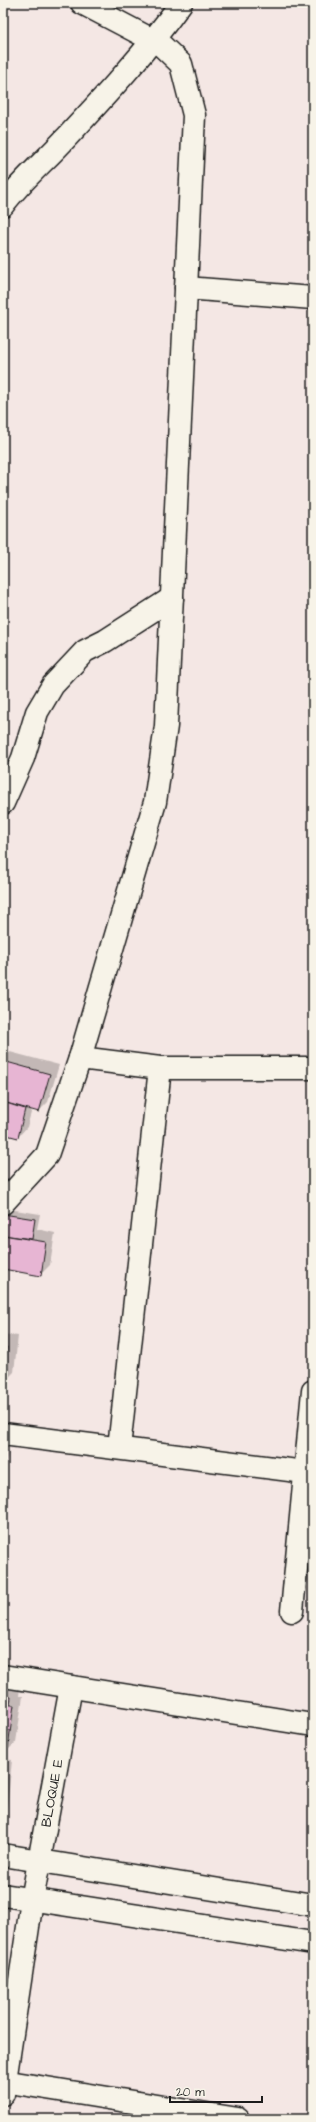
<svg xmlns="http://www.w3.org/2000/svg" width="316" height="2122" viewBox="0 0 316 2122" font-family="'Architects Daughter',sans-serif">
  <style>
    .shadow { fill: #0003 }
    .building { fill: #e7b5d3; stroke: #1c1c1c }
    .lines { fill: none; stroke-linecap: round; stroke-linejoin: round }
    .minor-casing { stroke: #1c1c1c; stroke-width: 25 }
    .minor { stroke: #f7f3e8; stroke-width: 22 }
    .labels { text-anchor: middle; stroke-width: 3; stroke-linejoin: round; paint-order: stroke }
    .street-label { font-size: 14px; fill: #1c1c1c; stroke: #f7f3e8 }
  </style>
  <rect width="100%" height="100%" fill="#f4e7e4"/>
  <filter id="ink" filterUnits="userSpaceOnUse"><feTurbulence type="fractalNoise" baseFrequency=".025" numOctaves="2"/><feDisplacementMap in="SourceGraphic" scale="8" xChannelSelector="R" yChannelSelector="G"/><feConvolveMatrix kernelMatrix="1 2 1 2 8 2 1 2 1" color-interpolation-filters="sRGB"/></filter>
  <g filter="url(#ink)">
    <g class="shadow">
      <polygon points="10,1052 59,1065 48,1102 39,1111 32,1109 27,1127 18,1137 3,1133 3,1058"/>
      <polygon points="9,1209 40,1214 37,1229 55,1233 50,1265 40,1275 4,1268 3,1302 3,1220 4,1215"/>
      <polygon points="3,1334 18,1336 14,1372 3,1383"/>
      <polygon points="3,1451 9,1452 3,1479"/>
      <polygon points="7,1686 20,1687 19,1696 23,1696 16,1742 7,1751 3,1751 3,1690"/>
      <polygon points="3,1759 12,1760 6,1818 3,1821"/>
    </g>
    <g class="building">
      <polygon points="3,1061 50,1074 39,1112 3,1102"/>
      <polygon points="3,1102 25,1109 18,1138 3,1134"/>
      <polygon points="3,1214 35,1219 32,1239 3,1235"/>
      <polygon points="3,1235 46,1242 41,1276 3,1269"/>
      <polygon points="3,1347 7,1347 3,1383"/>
      <polygon points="3,1696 11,1697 10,1705 14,1705 7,1753 3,1752"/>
    </g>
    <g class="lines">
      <defs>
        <g id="minor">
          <path d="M3 205C22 180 45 161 66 138 106 95 147 51 181 3"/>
          <polyline points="186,288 313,298"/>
          <polyline points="3,803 23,758 37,712 53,685 85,651 105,641 172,598"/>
          <polyline points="80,1058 160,1068 119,1448"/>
          <polyline points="160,1068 313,1068"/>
          <polyline points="3,1203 47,1155 80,1058 155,802 166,726 194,115 181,64 160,44 82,3"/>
          <polyline points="3,1434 313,1473"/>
          <polyline points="292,1611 313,1391"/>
          <polyline points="3,1676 313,1725"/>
          <polyline points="3,1855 313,1905"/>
          <polyline points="3,1895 313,1943"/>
          <polyline points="3,2081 238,2119"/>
          <path id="s1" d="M3 2094 32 1900 71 1687"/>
        </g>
      </defs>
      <use href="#minor" class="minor-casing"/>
      <use href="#minor" class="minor"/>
    </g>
  </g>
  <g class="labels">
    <g class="street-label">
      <text dy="5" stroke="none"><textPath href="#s1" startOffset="305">BLOQUE E</textPath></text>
    </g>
  </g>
  <rect width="316" height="2122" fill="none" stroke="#f7f3e8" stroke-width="16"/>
  <rect x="8" y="8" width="300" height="2106" fill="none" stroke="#1c1c1c" stroke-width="1.5" filter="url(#ink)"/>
  <path d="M170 2096v6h92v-6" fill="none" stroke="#1c1c1c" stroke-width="2"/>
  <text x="176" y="2096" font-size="12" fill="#1c1c1c" stroke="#f7f3e8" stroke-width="3" paint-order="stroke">20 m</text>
</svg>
